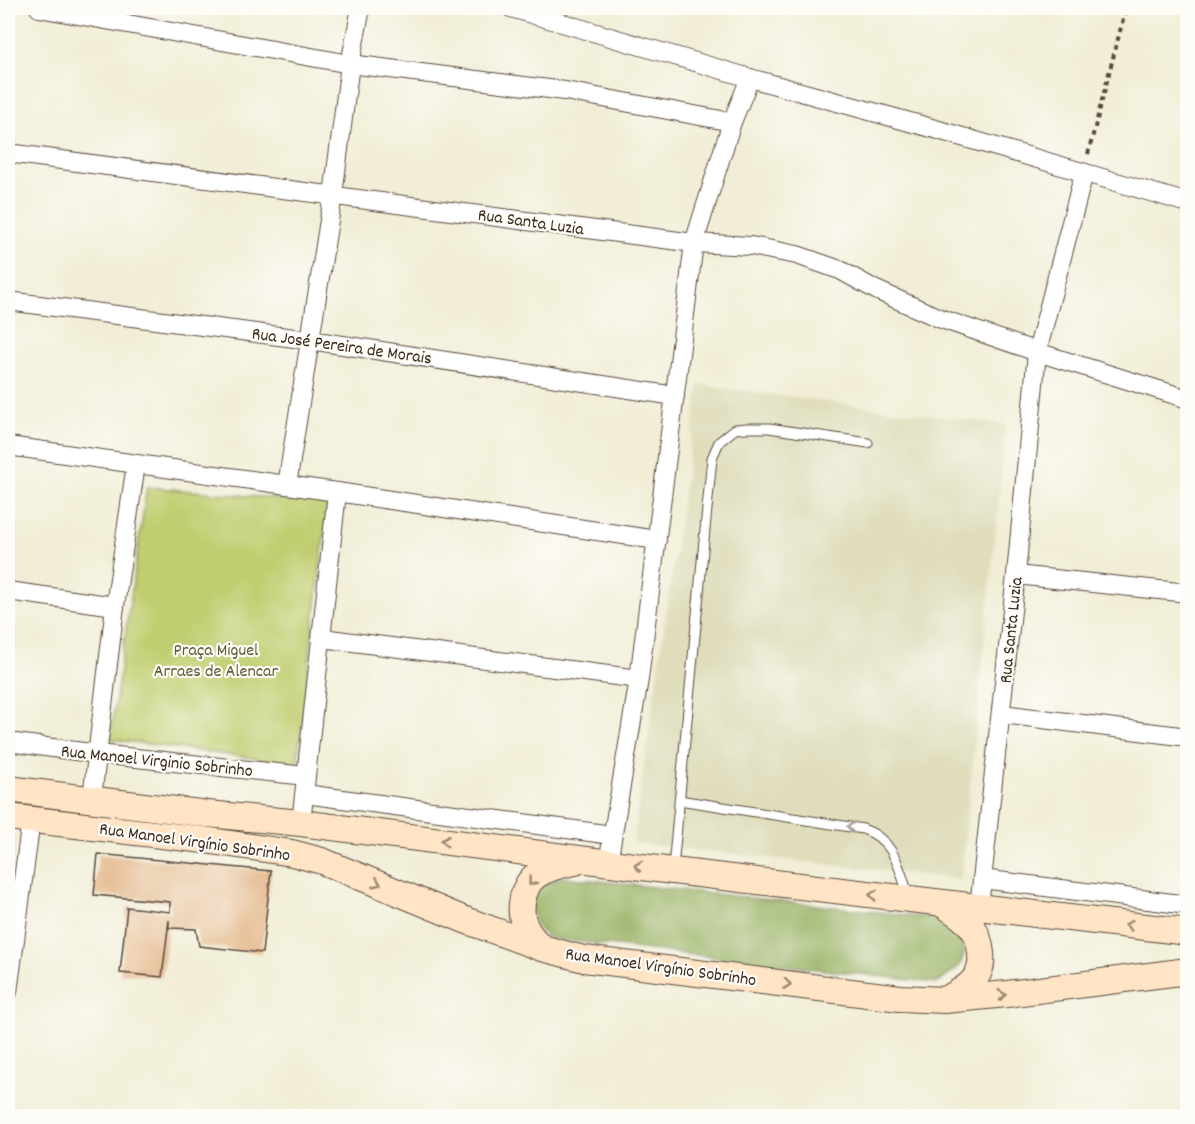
<svg xmlns="http://www.w3.org/2000/svg" width="1195" height="1124" viewBox="0 0 1195 1124" font-family="Dekko,sans-serif">
  <style>
    .built { fill: #dfddbb }
    .green { fill: #c0ce70; stroke: #7e7c47; stroke-width: 1.5 }
    .forest { fill: #98b162; stroke: #6a6e40; stroke-width: 1.5 }
    .building { fill: #e4b98d }
    .lines { fill: none; stroke-linecap: round; stroke-linejoin: round }
    .lane-casing { stroke: #56473a; stroke-width: 11 }
    .street-casing { stroke: #56473a; stroke-width: 20 }
    .secondary-casing { stroke: #56473a; stroke-width: 28 }
    .path { stroke: #56473a; stroke-width: 4; stroke-dasharray: 4.5 4.5; stroke-linecap: butt }
    .lane { stroke: #fff; stroke-width: 9 }
    .street { stroke: #fff; stroke-width: 18 }
    .secondary { stroke: #ffe4c6; stroke-width: 26 }
    .oneway { stroke: #a79f9a }
    .oneway2 { stroke: #9d8772 }
    .labels { text-anchor: middle; stroke-width: 4.5; stroke-linejoin: round; paint-order: stroke }
    .street-label { font-size: 18px; fill: #3b2a1e; stroke: #fdfcf7 }
    .park-label { font-size: 18px; fill: #635b37; stroke: #fdfcf7 }
  </style>
  <rect width="100%" height="100%" fill="#fdfcf7"/>
  <filter id="ink" filterUnits="userSpaceOnUse"><feTurbulence type="fractalNoise" baseFrequency=".0167" numOctaves="2"/><feDisplacementMap in="SourceGraphic" scale="12" xChannelSelector="R" yChannelSelector="G"/><feConvolveMatrix kernelMatrix="1 2 1 2 8 2 1 2 1" color-interpolation-filters="sRGB"/></filter>
  <filter id="wash" filterUnits="userSpaceOnUse"><feTurbulence type="fractalNoise" baseFrequency=".008" numOctaves="4" result="noise"/><feDisplacementMap in="SourceGraphic" scale="24" xChannelSelector="R" yChannelSelector="G"/><feGaussianBlur stdDeviation="1.35" result="paint"/><feColorMatrix in="noise" values="0 0 0 0 0 0 0 0 0 0 0 0 0 0 0 0 0 1.4 0 .05"/><feComposite in="paint" operator="in"/></filter>
  <g filter="url(#wash)">
    <rect width="100%" height="100%" fill="#f1edd6"/>
    <polygon class="built" points="699,385 1006,425 961,879 633,843"/>
    <polygon class="green" points="147,487 328,503 297,764 110,739"/>
    <path class="forest" d="M564 877 941 919 964 939C967 963 956 971 937 983L548 938C545 935 540 931 538 927 524 902 538 881 564 877Z"/>
    <g id="blocks">
      <polygon class="building" points="98,854 271,871 262,953 199,946 196,929 169,928 169,920 162,977 120,973 127,907 170,912 170,902 94,895"/>
    </g>
  </g>
  <g filter="url(#ink)">
    <use href="#blocks" fill-opacity="0" stroke="#56473a" stroke-width="1.5"/>
    <g class="lines">
      <defs>
        <g id="lane">
          <path d="M679 800 863 829C895 840 899 868 909 897"/>
          <polyline points="673,868 706,519 712,458 719,442 735,429 747,428 769,428 868,443"/>
        </g>
        <g id="street">
          <polyline points="39,8 350,64 565,91 732,122"/>
          <polyline points="511,8 750,78 935,129 1188,203"/>
          <polyline points="8,153 694,243 751,246 797,255 840,270 876,290 939,318 1037,352 1188,399"/>
          <polyline points="8,301 310,340 675,396"/>
          <polyline points="8,446 337,492 657,540"/>
          <polyline points="287,485 333,195 350,64 361,8"/>
          <polyline points="1016,575 1188,593"/>
          <polyline points="8,591 115,606"/>
          <polyline points="322,638 639,679"/>
          <polyline points="1002,714 1188,737"/>
          <polyline points="8,742 98,754 306,776"/>
          <polyline points="305,794 612,835"/>
          <polyline points="92,798 115,606 136,464"/>
          <polyline points="301,823 337,492"/>
          <polyline points="608,863 639,679 694,243 732,122 750,78"/>
          <polyline points="982,879 1188,905"/>
          <polyline points="979,907 1016,575 1037,352 1084,173"/>
          <polyline points="8,992 31,820"/>
        </g>
        <g id="secondary">
          <polyline points="8,789 208,814 301,823 673,871 1188,932"/>
          <polyline points="8,817 204,840 292,853 322,861 465,920 542,948 584,959 900,998 945,1000 1007,994 1188,971"/>
          <path d="M941 903C952 910 964 917 972 927 978 934 980 944 981 953 984 977 968 988 948 998"/>
          <path d="M542 948C526 933 518 920 523 897 525 890 529 881 534 877 546 868 560 865 575 862"/>
        </g>
      </defs>
      <use href="#lane" class="lane-casing"/>
      <use href="#street" class="street-casing"/>
      <use href="#secondary" class="secondary-casing"/>
      <polyline class="path" points="1088,154 1126,8"/>
      <use href="#lane" class="lane"/>
      <use href="#street" class="street"/>
      <use href="#secondary" class="secondary"/>
    </g>
    <defs><path id="oneway-chevron" d="M-2-3.5L2.5 0L-2 3.5" fill="none" stroke-width="1.6" stroke-linecap="round" stroke-linejoin="round" transform="scale(1.5)"/></defs>
    <use class="oneway" href="#oneway-chevron" transform="translate(851 827) rotate(-171)"/>
    <g class="oneway2">
      <use href="#oneway-chevron" transform="translate(445 841) rotate(-173)"/>
      <use href="#oneway-chevron" transform="translate(638 866) rotate(-173)"/>
      <use href="#oneway-chevron" transform="translate(532 882) rotate(128)"/>
      <use href="#oneway-chevron" transform="translate(377 883) rotate(22)"/>
      <use href="#oneway-chevron" transform="translate(873 895) rotate(-173)"/>
      <use href="#oneway-chevron" transform="translate(1129 925) rotate(-173)"/>
      <use href="#oneway-chevron" transform="translate(787 984) rotate(7)"/>
      <use href="#oneway-chevron" transform="translate(1002 995) rotate(-6)"/>
    </g>
  </g>
  <g class="labels">
    <g class="street-label">
      <text transform="translate(531 221) rotate(8)" y="6">Rua Santa Luzia</text>
      <text transform="translate(342 345) rotate(8)" y="6">Rua José Pereira de Morais</text>
      <text transform="translate(1010 630) rotate(-84)" y="6">Rua Santa Luzia</text>
      <text transform="translate(157 760) rotate(6)" y="6">Rua Manoel Virginio Sobrinho</text>
      <text transform="translate(195 841) rotate(8)" y="6">Rua Manoel Virgínio Sobrinho</text>
      <text transform="translate(661 966) rotate(8)" y="6">Rua Manoel Virgínio Sobrinho</text>
    </g>
    <g class="park-label">
      <text x="216" y="655">Praça Miguel<tspan x="216" dy="21">Arraes de Alencar</tspan></text>
    </g>
  </g>
  <rect width="1195" height="1124" fill="none" stroke="#fdfcf7" stroke-width="30"/>
</svg>
